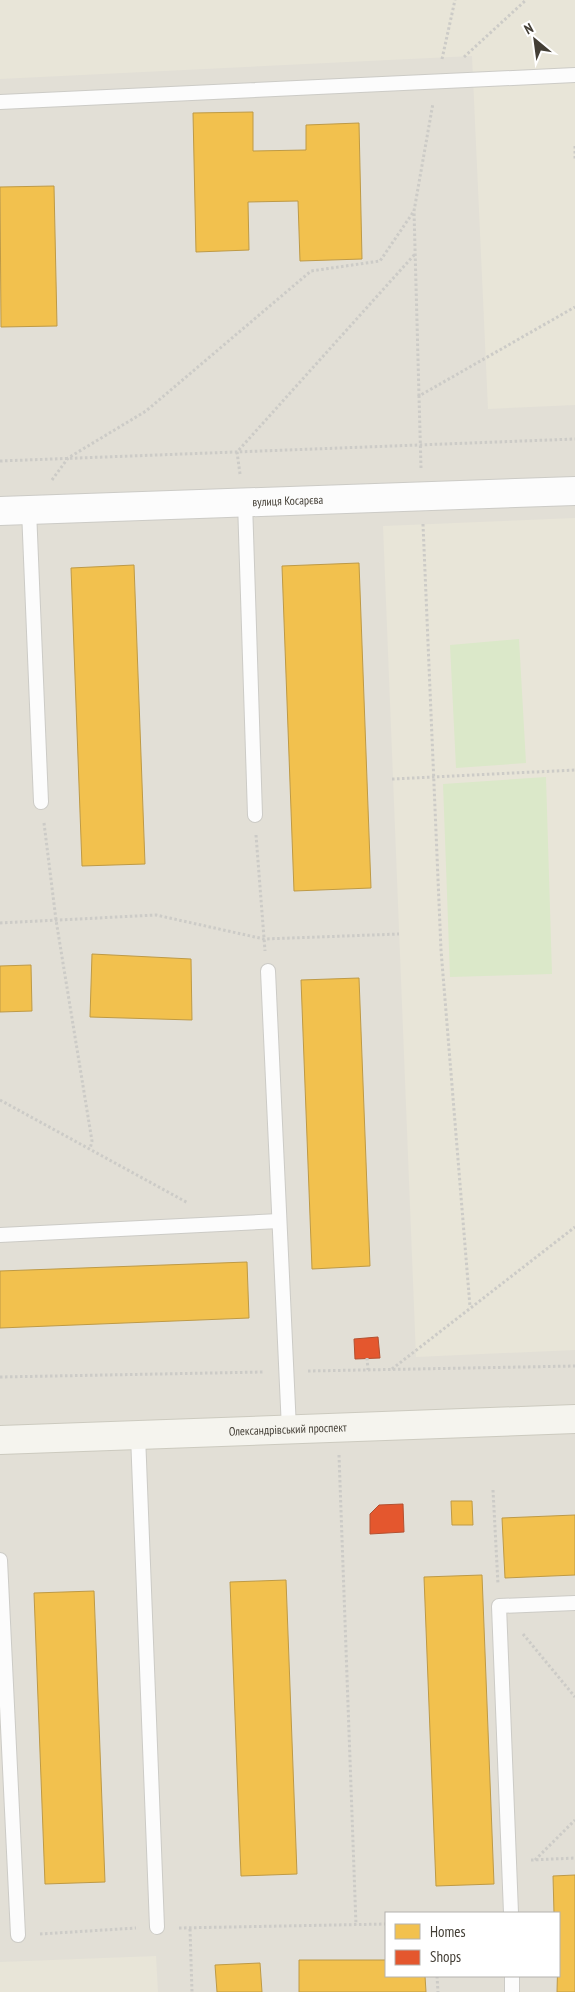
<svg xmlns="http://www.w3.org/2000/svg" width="575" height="1992" viewBox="0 0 575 1992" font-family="'PT Sans Narrow',sans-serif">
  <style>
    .residential { fill: #e2dfd6; fill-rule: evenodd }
    .education { fill: #e8e5d8 }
    .green { fill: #dbe8c9 }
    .homes { fill: #f2c14e; stroke: #be9a46 }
    .shops { fill: #e4572e; stroke: #b45030 }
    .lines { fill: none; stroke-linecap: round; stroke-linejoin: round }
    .service-casing { stroke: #cccbc6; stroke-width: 16 }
    .minor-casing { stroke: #cccbc6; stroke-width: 30 }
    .secondary-casing { stroke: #cccabf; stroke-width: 30 }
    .path { stroke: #cccbc7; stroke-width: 3; stroke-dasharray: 2.5 2.5; stroke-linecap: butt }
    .service { stroke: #fcfcfc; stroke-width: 14 }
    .minor { stroke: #fcfcfc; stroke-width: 28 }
    .secondary { stroke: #f5f4ee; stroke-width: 28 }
    .labels { text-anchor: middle; stroke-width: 5; stroke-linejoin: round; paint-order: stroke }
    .street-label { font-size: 12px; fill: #433e35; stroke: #fff }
  </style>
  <rect width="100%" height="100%" fill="#eeede8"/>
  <path class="residential" d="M0 0H575V1992H0ZM386 1913H559V1976H386Z"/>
  <g class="education">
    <polygon points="0,0 575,0 575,405 488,409 472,56 0,79"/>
    <polygon points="575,518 575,1350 416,1357 383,526"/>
    <polygon points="156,1956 158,1992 0,1992 0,1962"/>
  </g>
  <g class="green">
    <polygon points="519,639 526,763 456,768 450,645"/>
    <polygon points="546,777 552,974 450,977 443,784"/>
  </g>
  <g class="homes">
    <polygon points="253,112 253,151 306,150 306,125 359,123 362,259 300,261 298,201 248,202 249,250 196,252 193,113"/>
    <polygon points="54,186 57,326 1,327 0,187"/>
    <polygon points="359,563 371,888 294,891 282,566"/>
    <polygon points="134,565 145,864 82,866 71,568"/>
    <polygon points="92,954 191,959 192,1020 90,1017"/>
    <polygon points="31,965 32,1011 0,1012 0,966"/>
    <polygon points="359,978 370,1266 312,1269 301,980"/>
    <polygon points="247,1262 249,1318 0,1328 0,1271"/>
    <polygon points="451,1501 472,1501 473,1525 452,1525"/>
    <polygon points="575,1515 575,1575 505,1578 502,1518"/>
    <polygon points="482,1575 494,1884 436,1886 424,1577"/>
    <polygon points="286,1580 297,1874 241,1876 230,1582"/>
    <polygon points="94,1591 105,1882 45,1884 34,1593"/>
    <polygon points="575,1875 575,1992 557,1992 559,1913 554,1913 553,1876"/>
    <polygon points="299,1960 386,1960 386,1976 425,1976 426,1992 299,1992"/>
    <polygon points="260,1963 262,1992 217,1992 215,1965"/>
  </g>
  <g class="shops">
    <polygon points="378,1337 380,1358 355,1359 354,1339"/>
    <polygon points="403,1504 404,1532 370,1534 370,1514 379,1505"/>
  </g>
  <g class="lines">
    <defs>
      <g id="service">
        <polyline points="0,102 575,75"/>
        <polyline points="245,502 255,815"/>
        <polyline points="29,510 41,802"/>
        <polyline points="268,971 289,1429"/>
        <polyline points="0,1235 279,1221"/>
        <polyline points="138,1435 157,1927"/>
        <polyline points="0,1560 18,1935"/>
        <polyline points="511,1913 499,1606 575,1603"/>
        <polyline points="512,1976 512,1992"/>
      </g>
      <g id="minor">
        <path id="s1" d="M0 511 575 491"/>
      </g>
      <g id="secondary">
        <path id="s2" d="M0 1440 575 1419"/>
      </g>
    </defs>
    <use href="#service" class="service-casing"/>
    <use href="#minor" class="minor-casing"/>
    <use href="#secondary" class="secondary-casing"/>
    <g class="path">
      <polyline points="464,57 526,0"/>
      <polyline points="442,59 455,0"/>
      <polyline points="575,146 575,159"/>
      <polyline points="419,396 414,211 433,103"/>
      <polyline points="0,461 575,439"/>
      <polyline points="421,468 419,396 575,307"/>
      <polyline points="240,474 237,452 415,254"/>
      <polyline points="52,480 68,458 146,411 311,271 380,261 414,211"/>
      <polyline points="423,524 441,950 470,1307"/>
      <polyline points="392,779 575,770"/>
      <polyline points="44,823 56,920 92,1141 90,1149"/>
      <polyline points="256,835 265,951"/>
      <polyline points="0,923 156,915 264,939 399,934"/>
      <polyline points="0,1100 188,1203"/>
      <polyline points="367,1358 368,1370"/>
      <polyline points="392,1369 575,1227"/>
      <polyline points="308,1371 575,1366"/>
      <polyline points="0,1377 264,1372"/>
      <polyline points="339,1455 356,1925"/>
      <polyline points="493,1490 498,1584"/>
      <polyline points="523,1634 575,1697"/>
      <polyline points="531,1860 575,1858"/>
      <polyline points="535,1860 575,1820"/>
      <polyline points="179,1928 386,1924"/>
      <polyline points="190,1929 192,1992"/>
      <polyline points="40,1934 136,1928"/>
      <polyline points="437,1976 438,1992"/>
    </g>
    <use href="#service" class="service"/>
    <use href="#minor" class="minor"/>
    <use href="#secondary" class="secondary"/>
  </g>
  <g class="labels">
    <g class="street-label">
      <text dy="4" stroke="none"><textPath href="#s1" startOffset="288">вулиця Косарєва</textPath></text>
      <text dy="4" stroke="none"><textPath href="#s2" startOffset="288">Олександрівський проспект</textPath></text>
    </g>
  </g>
  <rect x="385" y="1912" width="175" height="65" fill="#ffffff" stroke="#b4b2ae"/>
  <rect x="395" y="1924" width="25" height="15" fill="#f2c14e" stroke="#b4b2ae"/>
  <text x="430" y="1937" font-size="15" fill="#433e35">Homes</text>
  <rect x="395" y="1950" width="25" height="15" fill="#e4572e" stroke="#b4b2ae"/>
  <text x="430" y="1962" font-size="15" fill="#433e35">Shops</text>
  <g transform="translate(535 40) rotate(331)" stroke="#ffffff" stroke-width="4" paint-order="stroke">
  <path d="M0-4L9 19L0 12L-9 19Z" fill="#433e35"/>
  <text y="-8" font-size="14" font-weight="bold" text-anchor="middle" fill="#433e35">N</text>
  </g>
</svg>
